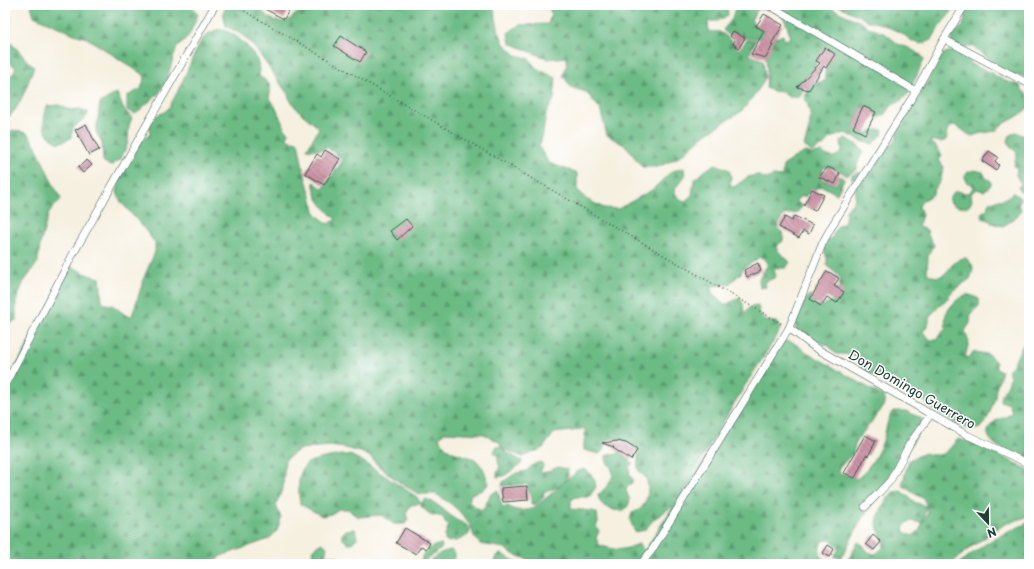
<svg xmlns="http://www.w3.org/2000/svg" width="1034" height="569" viewBox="0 0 1034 569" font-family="'Playpen Sans',sans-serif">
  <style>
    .forest { fill: url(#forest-firs); stroke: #467c5c; fill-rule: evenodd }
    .building { fill: url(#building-back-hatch) }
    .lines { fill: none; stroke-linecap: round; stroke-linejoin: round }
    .street-casing { stroke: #3f584e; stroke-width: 8 }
    .path { stroke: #3f584e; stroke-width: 1.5; stroke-dasharray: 1 3; stroke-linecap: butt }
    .street { stroke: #fff; stroke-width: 7 }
    .labels { text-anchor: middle; stroke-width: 3; stroke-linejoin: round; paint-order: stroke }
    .street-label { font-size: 13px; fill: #1f3d34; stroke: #fff }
  </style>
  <defs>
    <pattern id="forest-firs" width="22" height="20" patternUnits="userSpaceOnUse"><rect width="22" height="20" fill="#6cbb85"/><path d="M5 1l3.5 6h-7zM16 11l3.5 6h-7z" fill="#58996e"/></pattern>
    <pattern id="building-back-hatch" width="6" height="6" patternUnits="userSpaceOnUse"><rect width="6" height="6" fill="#cc93a5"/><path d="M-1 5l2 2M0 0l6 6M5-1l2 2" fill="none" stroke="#a57987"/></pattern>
  </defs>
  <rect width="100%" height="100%" fill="#fff"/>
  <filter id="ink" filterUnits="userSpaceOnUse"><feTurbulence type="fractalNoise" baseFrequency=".025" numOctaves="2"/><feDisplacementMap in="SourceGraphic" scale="8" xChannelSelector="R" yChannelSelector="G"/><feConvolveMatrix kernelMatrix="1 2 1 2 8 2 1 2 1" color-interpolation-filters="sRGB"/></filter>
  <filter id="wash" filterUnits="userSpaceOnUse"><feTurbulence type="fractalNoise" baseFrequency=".012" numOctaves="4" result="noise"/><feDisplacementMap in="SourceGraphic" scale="16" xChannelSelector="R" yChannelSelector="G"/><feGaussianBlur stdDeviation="0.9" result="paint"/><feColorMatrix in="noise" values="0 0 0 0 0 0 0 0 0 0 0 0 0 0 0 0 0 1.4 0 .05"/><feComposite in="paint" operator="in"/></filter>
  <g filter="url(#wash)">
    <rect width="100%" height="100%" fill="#f6f0e0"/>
    <g class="forest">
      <polygon points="31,5 191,5 198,15 189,35 176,49 167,79 159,93 135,114 127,110 127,96 141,89 145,76 87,38 74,34 34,16"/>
      <path d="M227 5H260C263 18 275 22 287 22L298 12 300 5H493L499 32 504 44 516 55 528 58 536 68 556 78 554 99 546 114 543 133 539 147 549 163 577 173V189L586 199 604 208 618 209 652 190 672 171 684 168 685 176 674 190 676 195 684 202 692 195 694 180C702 174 708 167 716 164L729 170 731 177 730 182 731 186 734 187 748 177 757 175 766 179 773 176 782 177 783 166 792 159 805 152 813 154 822 152C830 159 835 158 842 152L841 141 845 138C852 141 859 145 863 151L857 164V169L846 176C840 170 832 166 824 167L820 179 836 185 840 176 844 179 837 194 822 186 815 189 811 188 806 196 800 197 796 200 799 204 803 206C793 217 795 212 783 215L777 228 783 233V241L776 246 777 250 790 262 786 268H777L774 270 776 277 765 282 766 287 760 288 759 279 768 264 763 258 759 257 755 261 743 268 741 273 729 284 713 286 711 293 724 305 740 298 743 304 744 313 750 307 758 306 760 313 765 321 777 322 781 327 777 336 744 387 674 505 781 344 785 341 794 343 805 351 883 396 885 402 881 410 856 441 853 453 838 469 840 473 856 479C866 474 880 451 883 440 887 429 886 419 894 411H906L921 418 923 424 905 456 861 520 842 557H834L839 548 831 540 822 541 820 547V556L831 564H635L637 561 634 564H535L529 560 510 553 505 548 480 544 474 536 470 525 459 511 451 504 436 494H419L403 485 378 466 371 457 361 452 345 448 329 446 300 449 285 460 283 488 276 505 281 518 277 531 269 539 221 556 211 564H5V387L70 266C80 270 89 277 100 278L102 301 105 304 112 305 127 316H132L145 275 155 252V243L143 227 121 202 117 192 121 176 134 152 144 138 148 136 150 134C146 112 165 117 170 106 182 85 190 62 201 41 205 36 210 32 216 30 231 27 251 48 257 60 259 65 259 71 259 76 268 82 273 85 269 97 278 108 280 122 288 133L287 140 298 142 303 168 316 214 328 224 336 220C326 209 313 198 314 182L323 189 343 160 327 147 320 150 307 149 319 128C307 117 293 110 287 93L255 48 242 35 226 26 223 12ZM585 428C586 436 583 442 584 450L599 454 604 450 607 440C619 436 629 442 638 449 639 456 637 462 638 468 639 473 643 474 646 478 650 487 648 502 640 509 638 511 634 512 632 513L630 520 635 532 645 530 654 519 674 505 644 551 639 544C621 551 618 551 599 545L596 538 599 531 596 526 598 522 597 513 593 511 571 509V500L576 497H589L596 487C595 478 591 474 585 469L578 471 534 508C526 511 516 512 508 506L504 507 501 504 498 490 490 495 483 510 474 507 469 501 471 494 482 490 489 484 483 468 475 459 453 452 445 447 439 438 444 432 484 434 499 442 504 449 523 457 543 448 554 433 572 431Z"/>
      <path d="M549 5H727L728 15 718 21H708L709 32C712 32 716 31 719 32 727 34 733 44 739 50L747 40H756L749 55 763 60 765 77 761 86 742 111 707 133 679 157 658 167H642L626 146 607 135 600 109 586 92 572 88 563 76 567 64V57L548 59 510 43 508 33 519 25 548 24 551 15Z"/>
      <path d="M737 5H824L861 22 868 27 886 34 898 44 909 48 921 55 924 60 908 94 899 102 892 105 886 114 877 118 876 112 863 106 853 128 865 134 873 130H883L882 135 873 144 861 141 845 133 831 138 823 146 812 152 804 146C809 129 815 115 804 98L813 82H824L826 68 835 54 826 48 816 61 814 69 797 87 803 91 799 97H789L782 92 773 91 766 88 767 70 766 58 775 38 783 35 785 42 790 36C785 14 780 11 758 9L751 20 756 26 768 34 764 40 760 38H745L733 31 730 36 723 30 732 19 734 11Z"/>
      <polygon points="837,5 957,5 939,27 934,36 930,41 920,44 912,41 903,34 882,24 869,21"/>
      <polygon points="971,5 1029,5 1029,80 1021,75 1008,77 997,72 994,69 988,58 974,47 965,47 958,50 952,48 951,36 963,26 966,13 965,10"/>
      <path d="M5 39C16 45 23 58 34 67 29 79 18 115 5 119V70L8 71 12 76 16 68 5 58Z"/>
      <path d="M950 51 963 56 977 68C988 68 995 77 1005 81 1010 83 1015 83 1020 85L1022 90C1029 95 1029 99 1029 107L1020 115 1000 126 996 131 981 133 972 136C964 133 962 128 954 125 946 129 946 132 947 140L940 142 931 140 932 144 935 145 942 156 939 160 944 167 940 181 933 192V194L922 201 919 206 922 215 918 227 927 230 928 235 934 245 928 256 927 273C949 287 947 258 966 258 975 266 974 268 970 279L955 289 950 294 948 298 939 306 929 317V322L923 332 931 340H937C938 334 943 333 946 328 945 323 945 315 947 312 951 305 962 293 970 295 973 296 977 298 979 299V306L971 313 970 323 965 331 969 341 965 358 970 357 974 352 988 354 996 362V369L1002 371 996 388 995 398 989 415 984 424 980 428 972 430 953 423 947 416 931 409 922 398 913 395 902 387C891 389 890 384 883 378 879 375 868 375 864 369 859 364 859 358 852 355 847 354 841 354 836 354L828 345 813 341 804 333 796 330C793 318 798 315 803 306 805 301 805 298 810 295L814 298 815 305 821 307 829 302H831L840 293 839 285 841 279C838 274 831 270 827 266V258L824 249 826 242 832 237 838 226 843 224 845 221 846 211 854 201 855 197 856 183C853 182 851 179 852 175L858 172 865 178 875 164 880 152 896 140 897 137V129L901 124V122L906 117 912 103 919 98 922 88 930 78V75L937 67V61L943 54Z"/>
      <polygon points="117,93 123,108 132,118 129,125 128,143 121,159 110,166 103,161 102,142 96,132 100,103"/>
      <path d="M59 105 70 110 80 109 88 112 87 116 73 128 71 138 59 143C40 133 43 124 47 106Z"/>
      <polygon points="11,130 27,133 36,146 50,178 61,199 49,212 40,244 38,262 23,283 16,302 16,320 5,326 5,136"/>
      <polygon points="1016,132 1022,135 1029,137 1029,192 1025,193 1020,191 1018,187 1021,184 1016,175 1017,170 1014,165 1017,154 1016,151 1011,148 1008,141 1010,135"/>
      <path d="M974 170 983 172 986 178 991 181V185L984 191 976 189 971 194 972 200 970 205C958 212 940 201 956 191L965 193 970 192 973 187 971 184 966 182 965 176 968 172Z"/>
      <path d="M1013 193 1021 198 1018 206 1021 208C1020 216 1010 222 1003 226L991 223V221L982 218 981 215 982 212 987 210 989 202 1004 199Z"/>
      <path d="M1029 333V460L1024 459C1012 453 973 441 994 422 1000 417 1005 420 1012 412L1009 404 1000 401C1001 388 1014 386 1008 370L1012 366Z"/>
      <path d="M958 439 976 444 1029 470V516L1005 524 971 547 951 564H846L858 542 863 545 868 552 875 554 883 548 884 541C882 536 877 530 877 523 877 514 887 499 893 492L901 491 916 503 926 506 923 522 928 512 924 499 913 493 902 485 909 460 925 453C944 459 946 452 958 439ZM911 521 923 523 919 531 912 536 904 532 903 528 906 523Z"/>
      <polygon points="501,446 506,452 522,461 521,464 504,476 497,477 497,473 500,467 498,462 498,457 494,453 496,447"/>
      <path d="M619 452 624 454V457L633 463 629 467 630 476 633 479 631 484 627 487 626 491 630 500 628 506 623 511C611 510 600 508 598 495 604 489 616 479 612 470 610 463 606 465 606 456 610 452 612 453 616 455Z"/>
      <path d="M341 455H350L362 461 417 497 421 504 410 505 406 514 408 519 405 524H394L381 515 359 517 352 513 349 509H339L331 514 322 516 300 504C298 491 296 466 312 461 321 458 331 457 341 455Z"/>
      <path d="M542 462 543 466 540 473 547 472 558 467 567 469C568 472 569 476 567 479 563 485 550 492 543 492L544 495 540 501 535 505 531 504V495L527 488 528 484 502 486 503 482 516 473 527 471C531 466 534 463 542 462Z"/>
      <path d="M426 499C439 504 444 511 455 519 461 523 466 523 470 529L469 534C463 539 454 543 445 541V535L449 525 445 522 443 517 430 514 421 507 422 502Z"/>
      <polygon points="1029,522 1029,564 958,564 988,542"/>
      <polygon points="355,529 357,538 352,543 347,543 342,538 342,534 346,530"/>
      <polygon points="322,543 327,547 325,558 321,561 313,559 312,554 315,547"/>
      <path d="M441 544 442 546 441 549 422 563C419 552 432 546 441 544Z"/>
      <path d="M451 550 455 554V558L449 564H430L431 560C437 555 443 551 451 550Z"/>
      <polygon points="501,554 513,560 518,564 494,564 497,556"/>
    </g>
    <g id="blocks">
      <g class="building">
        <polygon points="257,5 292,5 284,19"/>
        <polygon points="764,14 783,25 771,44 773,45 766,58 751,54 764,31 756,26"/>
        <polygon points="733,31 745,38 739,48 733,44 735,40 730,36"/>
        <polygon points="341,36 366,52 360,62 334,46"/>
        <polygon points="825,47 835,54 826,68 824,66 809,90 797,87 820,63 816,61"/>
        <polygon points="863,106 876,112 865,134 853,128"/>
        <polygon points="86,124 99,150 89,155 75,130"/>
        <polygon points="325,150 340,159 324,185 305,173 317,154 321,157"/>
        <polygon points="989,151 998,157 995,161 999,165 996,170 982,161"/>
        <polygon points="87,160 92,165 83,173 78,167"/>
        <polygon points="828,167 840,173 835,184 819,177"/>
        <polygon points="812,189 824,195 815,211 804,205"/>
        <polygon points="794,216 813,225 809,234 803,231 799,238 779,227 785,217 792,221"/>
        <polygon points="406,219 412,226 397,240 390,231"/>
        <polygon points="758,263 761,271 747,277 744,270"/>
        <polygon points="827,271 839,278 834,286 844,292 837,303 827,297 821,306 810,299"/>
        <polygon points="865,435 876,441 868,456 866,455 855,478 844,473"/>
        <polygon points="617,441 626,443 637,450 631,460 613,448 614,447 602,443"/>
        <polygon points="527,486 528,500 503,502 501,488"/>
        <polygon points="405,528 430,543 427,549 421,546 416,554 396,543"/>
        <polygon points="873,535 881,542 874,550 866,544"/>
        <polygon points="828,545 834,549 830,557 823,553"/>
      </g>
    </g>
  </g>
  <g filter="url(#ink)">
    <use href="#blocks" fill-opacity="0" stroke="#3f584e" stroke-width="1"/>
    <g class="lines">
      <defs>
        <g id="street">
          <polyline points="769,5 916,91"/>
          <polyline points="944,39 1029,84"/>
          <polyline points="789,328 814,347 967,435 1029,464"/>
          <polyline points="5,385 72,256 215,5"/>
          <polyline points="865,507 890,481 910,443 931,414"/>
          <polyline points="321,564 333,564"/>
          <polyline points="641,564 652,550 789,328 823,242 833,224 913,96 944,39 965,5"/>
        </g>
      </defs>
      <use href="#street" class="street-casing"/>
      <polyline class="path" points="234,5 782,324"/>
      <use href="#street" class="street"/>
    </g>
  </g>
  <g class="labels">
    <g class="street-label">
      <text transform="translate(912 389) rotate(30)" y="5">Don Domingo Guerrero</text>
    </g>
  </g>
  <rect width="1034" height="569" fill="none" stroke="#fff" stroke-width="20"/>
  <g transform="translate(988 523) rotate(158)" stroke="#ffffff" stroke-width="3" paint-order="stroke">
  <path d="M0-3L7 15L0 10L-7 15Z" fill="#1f3d34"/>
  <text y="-6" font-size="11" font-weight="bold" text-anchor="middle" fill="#1f3d34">N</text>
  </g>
</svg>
